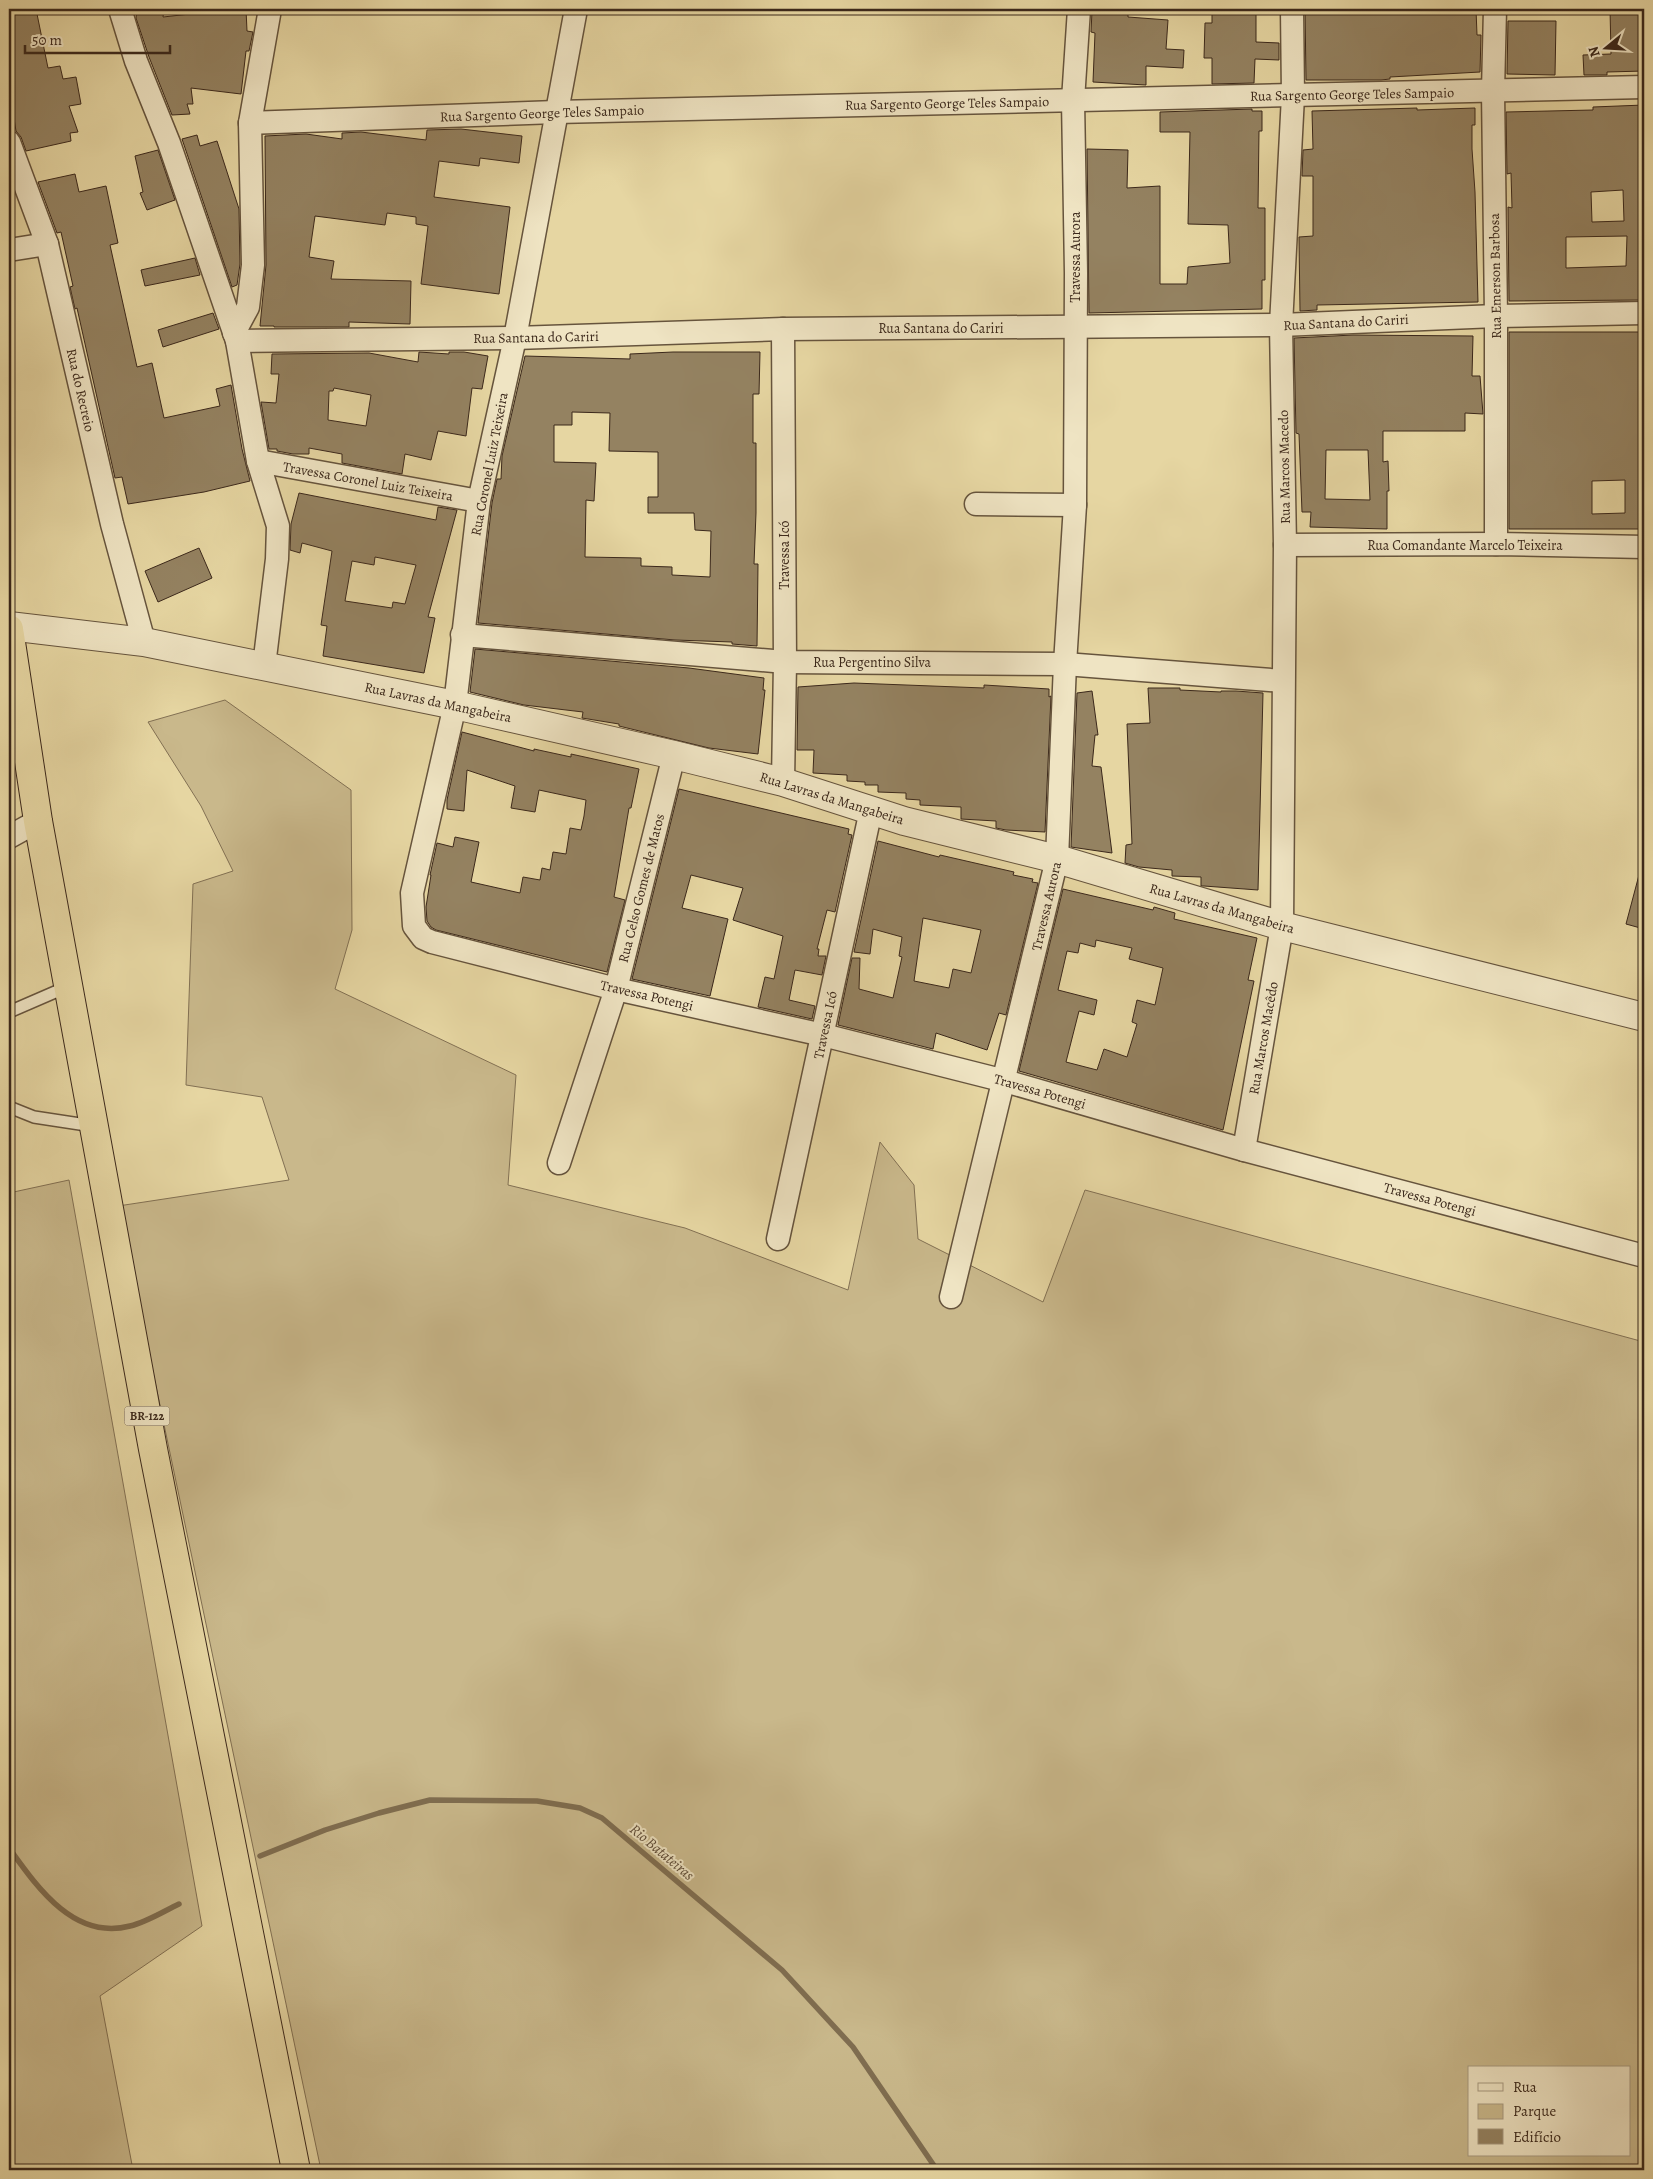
<svg xmlns="http://www.w3.org/2000/svg" width="1653" height="2179" viewBox="0 0 1653 2179" font-family="Alegreya,serif">
  <style>
    .green { fill: #c9b88b; stroke: #827053; fill-rule: evenodd }
    .lines { fill: none; stroke-linecap: round; stroke-linejoin: round }
    .stream { stroke: #7f6d50; stroke-width: 5.5 }
    .building { fill: #948261; stroke: #3b281b; fill-rule: evenodd }
    .service-casing { stroke: #66543d; stroke-width: 14 }
    .minor-casing { stroke: #66543d; stroke-width: 25 }
    .tertiary-casing { stroke: #66543d; stroke-width: 30 }
    .trunk-casing { stroke: #3b281b; stroke-width: 30 }
    .service { stroke: #efe4c3; stroke-width: 11 }
    .minor { stroke: #efe4c3; stroke-width: 22 }
    .tertiary { stroke: #efe4c3; stroke-width: 28 }
    .trunk { stroke: #e6d6a2; stroke-width: 28 }
    .labels { text-anchor: middle; stroke-width: 4; stroke-linejoin: round; paint-order: stroke }
    .shield { fill: #efe4c3; stroke: #71604d; stroke-width: 1 }
    .shield-label { font-size: 12px; font-weight: bold; fill: #3b281b }
    .street-label { font-size: 14px; fill: #3b281b; stroke: #efe4c3 }
    .water-label { font-size: 15px; font-style: italic; fill: #5d4a36; stroke: #efe4c3 }
  </style>
  <rect width="100%" height="100%" fill="#e6d6a2"/>
  <filter id="stains"><feTurbulence type="fractalNoise" baseFrequency=".004" numOctaves="4"/><feColorMatrix values="0 0 0 0 .2 0 0 0 0 .09 0 0 0 0 .02 0 0 0 .5 -.17"/></filter>
  <radialGradient id="worn" r=".72"><stop offset=".6" stop-color="#630" stop-opacity="0"/><stop offset="1" stop-color="#630" stop-opacity=".3"/></radialGradient>
  <g class="green">
    <path d="M225 700 351 790 352 930 335 989 516 1075 508 1185 685 1228 848 1290 880 1142 914 1185 918 1239 1043 1302 1085 1190 1644 1342V2170H321L118 1206 289 1180 262 1097 186 1085 193 884 233 871 201 806 148 722ZM1469 2068H1629V2155H1469Z"/>
    <polygon points="69,1180 202,1926 100,1996 133,2170 9,2170 9,1193"/>
  </g>
  <g class="lines">
    <g class="stream">
      <polyline points="9,1704 11,1720 9,1730"/>
      <path d="M9 1848C37 1887 74 1941 130 1926 147 1922 164 1911 179 1904"/>
      <polyline points="260,1856 325,1830 379,1813 430,1800 537,1801 580,1808 602,1818 782,1970 853,2047 937,2170"/>
    </g>
  </g>
  <g class="building">
    <polygon points="9,9 36,9 48,68 60,66 63,79 76,77 81,104 69,106 78,132 70,133 71,141 26,151 21,137 16,131 9,88"/>
    <polygon points="137,9 164,9 163,17 199,13 199,9 246,9 247,31 253,32 249,51 246,51 241,94 191,88 193,104 187,104 190,114 172,115 149,57 136,18"/>
    <polygon points="1212,9 1256,9 1256,42 1279,43 1279,60 1255,59 1254,83 1212,84 1212,58 1204,58 1205,23 1212,23"/>
    <polygon points="1305,9 1476,9 1477,35 1481,35 1480,72 1390,77 1390,79 1381,80 1306,80"/>
    <polygon points="1610,9 1644,9 1644,71 1607,72 1607,75 1584,75 1583,55 1611,54"/>
    <polygon points="1092,11 1128,13 1128,17 1168,20 1166,49 1184,50 1183,68 1146,66 1146,85 1093,82 1095,33 1091,32"/>
    <polygon points="1508,21 1556,21 1555,75 1507,74"/>
    <path d="M1644 105V300L1509 301 1508 207 1512 208 1511 173 1507 174 1506 112 1593 110V107ZM1623 190 1624 221 1592 222 1591 192ZM1627 236 1626 266 1566 268V237Z"/>
    <polygon points="1417,108 1417,110 1475,108 1475,125 1472,125 1472,149 1475,192 1478,302 1317,305 1317,310 1300,311 1299,237 1313,236 1313,176 1302,176 1303,150 1313,149 1312,111"/>
    <polygon points="1252,109 1252,111 1262,111 1262,131 1259,131 1258,208 1265,208 1265,280 1262,280 1262,309 1089,313 1087,149 1128,150 1127,188 1160,186 1160,284 1187,284 1188,267 1230,263 1228,225 1188,224 1190,132 1160,132 1160,112"/>
    <polygon points="461,129 522,136 519,163 480,158 479,166 439,161 434,197 510,207 499,294 421,284 428,226 416,224 416,217 387,213 385,225 315,216 309,257 334,261 331,279 411,281 410,324 349,322 349,327 274,327 274,326 260,326 266,265 265,136 306,134 342,139 342,133 361,132 426,140 427,130"/>
    <polygon points="197,135 200,146 217,141 239,209 240,264 237,285 232,287 182,139"/>
    <polygon points="158,150 175,200 147,210 140,193 143,192 135,156"/>
    <polygon points="75,174 79,192 106,186 118,243 110,245 137,367 152,363 164,418 220,406 216,389 231,385 242,449 250,481 204,492 128,504 122,477 115,478 77,308 75,309 70,287 73,286 61,232 57,233 38,182"/>
    <polygon points="195,258 200,275 145,286 141,270"/>
    <polygon points="213,313 219,329 163,347 158,330"/>
    <path d="M1509 332H1644V529H1509ZM1625 480V513L1592 514V481Z"/>
    <path d="M1353 335 1473 336 1472 376H1480L1483 414 1465 413V431H1383V462L1388 461 1389 491H1387V529L1310 527 1311 512H1302L1299 434 1296 433 1294 338ZM1326 450H1368L1370 500 1325 499Z"/>
    <path d="M419 352 449 354V352H464L488 356 482 389 472 388 466 436 438 431 431 460 405 454 402 474 342 463V454L309 448V454H293L277 451V449H269L261 402 276 403 279 374H271L272 354 369 353 418 362ZM334 388 371 395 366 426 328 420 329 391H333Z"/>
    <path d="M673 352H760L759 394H753V443H756V513L754 564H758L757 646 732 644V642L675 640 478 623 492 503 497 479H501L502 456 525 356 630 359V354ZM572 412 610 413 609 451 658 452V497H648V513H694L695 530 711 531 710 577 672 575V567L641 566V558L585 557 586 500 594 501 596 463 554 462V425H572Z"/>
    <path d="M299 493 436 520 438 507 457 510 428 617 435 618 424 673 323 656 327 626 321 625 332 551 302 543 300 553 290 550 291 524ZM375 557 416 565 405 604 393 602 392 608 345 601 352 561 374 565Z"/>
    <polygon points="199,548 212,578 158,602 145,571"/>
    <polygon points="475,649 689,668 764,678 763,690 765,690 758,754 709,748 619,726 619,724 582,718 583,712 524,705 470,692"/>
    <polygon points="854,683 984,688 984,685 1049,689 1049,697 1051,696 1045,832 1006,830 996,828 996,821 961,819 961,807 920,805 920,800 906,799 906,793 878,792 878,785 865,785 865,782 847,781 847,775 813,773 814,750 797,750 798,687"/>
    <polygon points="1148,688 1180,688 1180,690 1221,692 1221,691 1236,691 1263,693 1258,890 1204,886 1201,886 1201,877 1172,876 1172,870 1139,867 1125,863 1126,845 1132,844 1127,724 1150,723"/>
    <polygon points="1092,691 1098,735 1095,735 1092,766 1101,767 1112,853 1071,847 1077,693"/>
    <polygon points="462,732 534,751 534,749 571,757 571,754 639,769 631,808 629,808 614,897 625,900 607,972 436,930 431,927 427,921 426,907 431,875 430,875 437,843 453,847 455,837 479,842 471,882 520,893 523,877 540,880 542,868 550,870 553,852 566,854 570,828 581,830 584,816 586,800 539,790 535,812 511,808 515,786 467,770 464,811 447,809 447,800"/>
    <polygon points="679,789 849,829 848,834 852,835 835,912 827,910 817,949 819,949 818,956 826,956 822,975 795,970 789,1000 815,1006 812,1019 758,1007 765,977 774,979 783,936 733,920 743,888 691,875 682,908 728,919 710,996 632,979"/>
    <path d="M878 841 939 857 940 855 1014 872 1013 875 1033 879 1032 882 1038 883 1006 1015 999 1013 987 1050 936 1033 933 1049 838 1025 852 958H860L859 989 893 998 902 957 899 956 902 937 873 929 870 954 854 952ZM923 918 981 930 971 973 953 969 949 988 914 981Z"/>
    <polygon points="1639,875 1644,875 1644,929 1626,924"/>
    <path d="M1063 889 1153 910 1154 907 1175 913 1174 919 1257 938 1248 980 1254 981 1223 1130 1019 1071ZM1096 940 1132 948 1129 959 1163 968 1155 1005 1137 1000 1132 1022 1137 1024 1127 1057 1104 1049 1097 1070 1066 1062 1079 1011 1094 1015 1097 1000 1058 990 1067 951 1078 953 1080 943 1095 947Z"/>
  </g>
  <g class="lines">
    <defs>
      <g id="service">
        <polyline points="9,1012 69,986"/>
        <polyline points="9,1107 34,1117 93,1126"/>
      </g>
      <g id="minor">
        <polyline points="120,9 136,61 169,143 237,341 258,461 278,526 277,559 264,666"/>
        <polyline points="576,9 515,338 479,501 455,705 412,893 414,926 423,938 432,942 616,989 823,1035 1005,1081 1244,1150 1644,1256"/>
        <polyline points="1495,9 1493,91 1496,316 1496,544"/>
        <polyline points="250,123 556,112 1644,87"/>
        <polyline points="9,142 47,244 112,524 144,642"/>
        <polyline points="9,250 47,244"/>
        <polyline points="234,333 248,307 253,265 250,123 270,9"/>
        <polyline points="237,341 515,338 783,329 1281,325 1496,316 1644,313"/>
        <polyline points="258,461 479,501"/>
        <polyline points="976,504 1075,505"/>
        <polyline points="1285,545 1496,544 1644,547"/>
        <polyline points="462,635 785,662 1065,664 1283,681"/>
        <polyline points="783,782 785,662 783,329"/>
        <polyline points="9,837 38,821"/>
        <polyline points="1244,1150 1282,926 1285,545 1281,325 1293,96 1292,9"/>
        <polyline points="559,1163 616,989 674,755"/>
        <polyline points="778,1239 871,810"/>
        <polyline points="951,1297 1057,859 1065,664 1075,505 1076,273 1073,100 1079,9"/>
      </g>
      <polyline id="tertiary" points="9,626 144,642 455,705 674,755 783,782 904,821 1057,859 1282,926 1644,1017"/>
      <polyline id="trunk" points="9,629 38,821 153,1449 296,2170"/>
    </defs>
    <use href="#service" class="service-casing"/>
    <use href="#minor" class="minor-casing"/>
    <use href="#tertiary" class="tertiary-casing"/>
    <use href="#trunk" class="trunk-casing"/>
    <use href="#service" class="service"/>
    <use href="#minor" class="minor"/>
    <use href="#tertiary" class="tertiary"/>
    <use href="#trunk" class="trunk"/>
  </g>
  <g class="labels">
    <rect class="shield" x="124.5" y="1406.5" width="45" height="19" rx="4"/>
    <g class="shield-label">
      <text x="147" y="1420">BR-122</text>
    </g>
    <g class="street-label">
      <text transform="translate(1352 94) rotate(-1)" y="5">Rua Sargento George Teles Sampaio</text>
      <text transform="translate(947 103) rotate(-1)" y="5">Rua Sargento George Teles Sampaio</text>
      <text transform="translate(542 113) rotate(-2)" y="5">Rua Sargento George Teles Sampaio</text>
      <text transform="translate(1075 257) rotate(-90)" y="5">Travessa Aurora</text>
      <text transform="translate(1495 276) rotate(-91)" y="5">Rua Emerson Barbosa</text>
      <text transform="translate(1346 322) rotate(-3)" y="5">Rua Santana do Cariri</text>
      <text x="941" y="333">Rua Santana do Cariri</text>
      <text transform="translate(536 337) rotate(-1)" y="5">Rua Santana do Cariri</text>
      <text transform="translate(81 390) rotate(77)" y="5">Rua do Recreio</text>
      <text transform="translate(489 464) rotate(-79)" y="5">Rua Coronel Luiz Teixeira</text>
      <text transform="translate(1284 467) rotate(-91)" y="5">Rua Marcos Macedo</text>
      <text transform="translate(368 481) rotate(10)" y="5">Travessa Coronel Luiz Teixeira</text>
      <text x="1465" y="550">Rua Comandante Marcelo Teixeira</text>
      <text transform="translate(784 555) rotate(-90)" y="5">Travessa Icó</text>
      <text x="872" y="667">Rua Pergentino Silva</text>
      <text transform="translate(438 702) rotate(12)" y="5">Rua Lavras da Mangabeira</text>
      <text transform="translate(832 798) rotate(17)" y="5">Rua Lavras da Mangabeira</text>
      <text transform="translate(641 888) rotate(-76)" y="5">Rua Celso Gomes de Matos</text>
      <text transform="translate(1046 906) rotate(-77)" y="5">Travessa Aurora</text>
      <text transform="translate(1222 908) rotate(16)" y="5">Rua Lavras da Mangabeira</text>
      <text transform="translate(647 995) rotate(13)" y="5">Travessa Potengi</text>
      <text transform="translate(825 1025) rotate(-78)" y="5">Travessa Icó</text>
      <text transform="translate(1263 1038) rotate(-80)" y="5">Rua Marcos Macêdo</text>
      <text transform="translate(1040 1091) rotate(16)" y="5">Travessa Potengi</text>
      <text transform="translate(1430 1199) rotate(15)" y="5">Travessa Potengi</text>
    </g>
    <g class="water-label">
      <text transform="translate(662 1852) rotate(40)" y="5">Rio Batateiras</text>
    </g>
  </g>
  <rect width="1653" height="2179" fill="none" stroke="#e6d6a2" stroke-width="30"/>
  <rect x="10" y="10" width="1633" height="2159" fill="none" stroke="#3b281b" stroke-width="2.5"/>
  <rect x="15" y="15" width="1623" height="2149" fill="none" stroke="#3b281b"/>
  <rect x="1468" y="2066" width="162" height="90" fill="#efe4c3" stroke="#a79980"/>
  <rect x="1478" y="2083" width="25" height="8" fill="#efe4c3" stroke="#a79980"/>
  <text x="1513" y="2092" font-size="15" fill="#3b281b">Rua</text>
  <rect x="1478" y="2104" width="25" height="15" fill="#c9b88b" stroke="#a79980"/>
  <text x="1513" y="2116" font-size="15" fill="#3b281b">Parque</text>
  <rect x="1478" y="2129" width="25" height="15" fill="#948261" stroke="#a79980"/>
  <text x="1513" y="2142" font-size="15" fill="#3b281b">Edifício</text>
  <g transform="translate(1606 48) rotate(252)" stroke="#efe4c3" stroke-width="4" paint-order="stroke">
  <path d="M0-4L9 19L0 12L-9 19Z" fill="#3b281b"/>
  <text y="-8" font-size="14" font-weight="bold" text-anchor="middle" fill="#3b281b">N</text>
  </g>
  <path d="M25 45v8h145v-8" fill="none" stroke="#3b281b" stroke-width="2.5"/>
  <text x="32" y="45" font-size="15" fill="#3b281b" stroke="#efe4c3" stroke-width="4" paint-order="stroke">50 m</text>
  <rect width="100%" height="100%" filter="url(#stains)"/>
  <rect width="100%" height="100%" fill="url(#worn)"/>
</svg>
